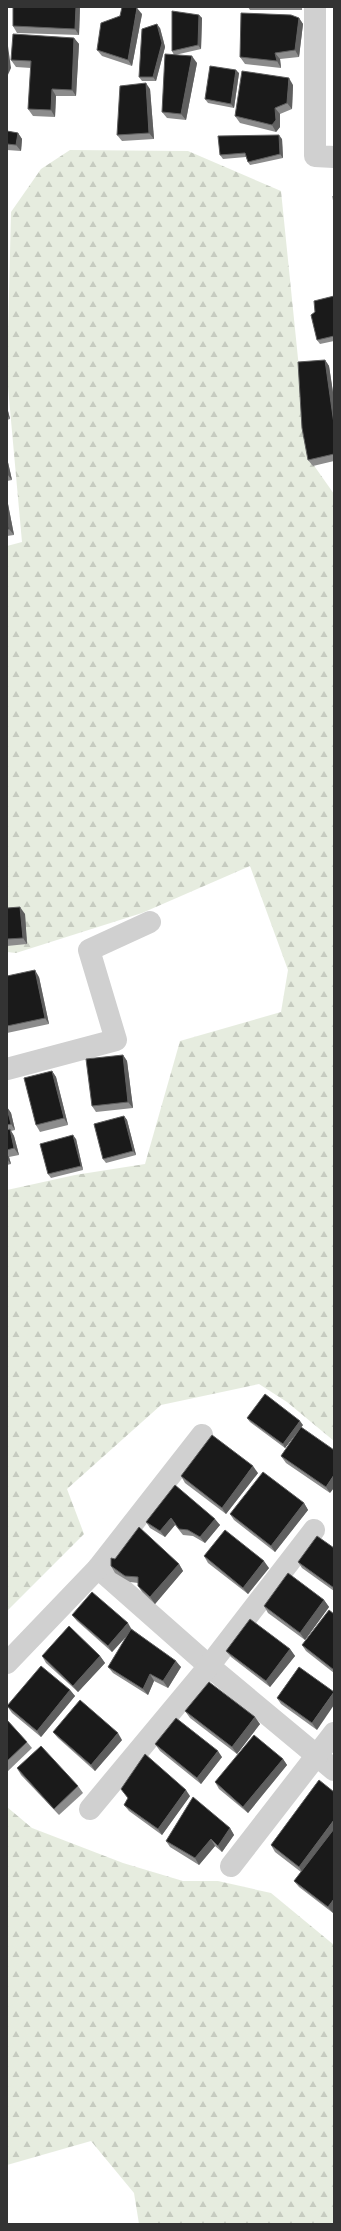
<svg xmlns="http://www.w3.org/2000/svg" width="341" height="2231" viewBox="0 0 341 2231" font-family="Karla,sans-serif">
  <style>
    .forest { fill: url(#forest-firs) }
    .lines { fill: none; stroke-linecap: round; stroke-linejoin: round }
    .minor { stroke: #d0d0d0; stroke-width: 22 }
    .wall { fill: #8c8c8c }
    .shaded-wall { fill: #5f5f5f }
    .building { fill: #1a1a1a; stroke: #5f5f5f }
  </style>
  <defs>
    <pattern id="forest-firs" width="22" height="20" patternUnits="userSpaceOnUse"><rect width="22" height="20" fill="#e6ecdf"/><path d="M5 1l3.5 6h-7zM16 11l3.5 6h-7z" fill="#c6cbc0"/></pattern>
  </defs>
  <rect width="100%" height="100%" fill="#fff"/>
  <g class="forest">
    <polygon points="70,150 188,151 281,191 308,457 334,494 334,1441 287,1402 259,1384 161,1405 67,1489 84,1534 7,1611 7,1190 75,1175 145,1164 180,1041 281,1012 288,970 250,866 142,913 16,953 7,952 7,546 22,542 7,376 11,212 41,169"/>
    <polygon points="7,1807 32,1828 123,1863 183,1881 218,1881 271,1893 334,1945 334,2224 139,2224 134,2193 91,2141 7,2165"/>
  </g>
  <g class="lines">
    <g class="minor">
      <polyline points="315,7 315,156 334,157"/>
      <polyline points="7,1069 116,1040 89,950 150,922"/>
      <polyline points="98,1568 209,1666 334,1770"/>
      <polyline points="7,1663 98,1568 202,1435"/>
      <polyline points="90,1809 209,1666 314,1530"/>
      <polyline points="231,1866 334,1733"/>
    </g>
  </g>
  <g class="wall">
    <polygon points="80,7 79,35 17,33 13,26"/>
    <polygon points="248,7 302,7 302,10 250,10"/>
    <polygon points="142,14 132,66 102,56 97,50"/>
    <polygon points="199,15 202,18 201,49 175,55 197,63 186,120 167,118 162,112 174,55 172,51"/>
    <polygon points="299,18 303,24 299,57 280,59 281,68 245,64 240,57"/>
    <polygon points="160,28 165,47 156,81 142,81 139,77"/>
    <polygon points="74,38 79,44 76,96 56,96 55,117 33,116 28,109 31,68 16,67 11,60"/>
    <polygon points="239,73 234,108 208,103 205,99"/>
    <polygon points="293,85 292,109 280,114 280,127 276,132 240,123 235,116"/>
    <polygon points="150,89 154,139 122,141 117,135"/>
    <polygon points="7,131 18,133 22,139 21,151 7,150"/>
    <polygon points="282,139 283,158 250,165 248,162 246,157 223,159 220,155"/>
    <polygon points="334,296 334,341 320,344 317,340 315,312"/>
    <polygon points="325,360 329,366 334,399 334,461 313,466 308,460"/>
    <polygon points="7,407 10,419 7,420"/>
    <polygon points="7,458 12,480 7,481"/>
    <polygon points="7,499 14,535 7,536"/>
    <polygon points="7,908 25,914 27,944 7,946"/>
    <polygon points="7,976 39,977 49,1024 7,1033"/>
    <polygon points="123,1055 127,1061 133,1108 96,1112 92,1106"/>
    <polygon points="52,1071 56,1077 68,1125 40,1132 36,1125"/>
    <polygon points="7,1107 11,1113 15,1130 11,1131 14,1136 19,1155 9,1157 11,1164 7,1165"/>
    <polygon points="124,1116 127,1120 136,1155 106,1163 103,1159"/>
    <polygon points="76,1139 83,1170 51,1178 48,1174"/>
    <polygon points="247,1418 303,1425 301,1427 330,1493 286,1463 281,1456 301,1427 285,1448 250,1422"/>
    <polygon points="258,1473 226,1514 185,1483 181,1476"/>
    <polygon points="175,1485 220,1525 205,1543 193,1536 183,1535 175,1525 165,1537 150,1528 146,1522"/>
    <polygon points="304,1503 308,1510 275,1552 234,1520 230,1514"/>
    <polygon points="334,1548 334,1591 302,1568 298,1562"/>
    <polygon points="204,1556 269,1568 248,1594 208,1563"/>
    <polygon points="115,1559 179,1564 183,1571 155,1604 142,1592 138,1586 138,1583 130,1582 115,1573 111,1566"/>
    <polygon points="324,1600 329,1607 305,1640 268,1613 264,1606"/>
    <polygon points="334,1614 334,1673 306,1651 302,1645"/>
    <polygon points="72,1615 132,1629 181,1667 168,1688 154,1681 148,1695 113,1673 108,1667 127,1636 112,1652 77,1621"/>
    <polygon points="290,1649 295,1656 270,1687 231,1657 226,1651"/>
    <polygon points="42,1656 100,1656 105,1663 78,1692 46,1663"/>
    <polygon points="299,1667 317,1730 281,1704 277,1698"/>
    <polygon points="70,1690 75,1696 41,1737 12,1713 7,1706"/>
    <polygon points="185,1711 260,1724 237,1754 190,1718"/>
    <polygon points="7,1720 27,1742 32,1748 7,1772"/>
    <polygon points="53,1732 122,1740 95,1771 58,1738"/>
    <polygon points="155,1744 222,1757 201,1784 160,1751"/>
    <polygon points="283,1759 287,1765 248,1813 219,1789 215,1782"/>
    <polygon points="17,1768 78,1786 83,1793 59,1815 21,1775"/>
    <polygon points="319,1780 333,1913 299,1887 294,1881 301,1872 275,1852 271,1845"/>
    <polygon points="121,1789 190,1796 162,1835 129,1811 124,1805 128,1798"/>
    <polygon points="230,1828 234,1835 222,1852 215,1846 199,1865 170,1847 166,1841"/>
  </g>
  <g class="shaded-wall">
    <polygon points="76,7 80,7 79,35 75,29"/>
    <polygon points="137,8 142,14 132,66 128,60"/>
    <polygon points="199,15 202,18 201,49 198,45"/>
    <polygon points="299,18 303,24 299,57 295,50"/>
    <polygon points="157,24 160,28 165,47 156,81 153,77"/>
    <polygon points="74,38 79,44 76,96 72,90"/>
    <polygon points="7,39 11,68 7,77"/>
    <polygon points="275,53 280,59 281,68 277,61"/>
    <polygon points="192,56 197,63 186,120 181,114"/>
    <polygon points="236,70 239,73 234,108 231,104"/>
    <polygon points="289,78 293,85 292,109 287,103"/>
    <polygon points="146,83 150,89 154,139 149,133"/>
    <polygon points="52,89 56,96 55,117 51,110"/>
    <polygon points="275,108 280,114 280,127 276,132 272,125"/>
    <polygon points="18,133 22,139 21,151 16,145"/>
    <polygon points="279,135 282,139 283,158 280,154"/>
    <polygon points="325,360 329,366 334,399 334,424"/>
    <polygon points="7,407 10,419 7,415"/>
    <polygon points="7,458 12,480 7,474"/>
    <polygon points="7,499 14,535 9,529 7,517"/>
    <polygon points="20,907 25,914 27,944 23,938"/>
    <polygon points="35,970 39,977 49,1024 45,1018"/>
    <polygon points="123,1055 127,1061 133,1108 128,1102"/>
    <polygon points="52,1071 56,1077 68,1125 64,1118"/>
    <polygon points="7,1107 11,1113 15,1130 11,1124"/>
    <polygon points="124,1116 127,1120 136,1155 133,1151"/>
    <polygon points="10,1129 14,1136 19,1155 14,1148"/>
    <polygon points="73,1135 76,1139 83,1170 81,1166"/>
    <polygon points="7,1154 9,1157 11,1164 7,1159"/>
    <polygon points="300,1421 303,1425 285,1448 283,1444"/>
    <polygon points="253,1466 258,1473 226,1514 222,1508"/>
    <polygon points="334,1475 334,1488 330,1493 326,1487"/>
    <polygon points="304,1503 308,1510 275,1552 271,1546"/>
    <polygon points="171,1518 175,1525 165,1537 160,1531"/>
    <polygon points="215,1519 220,1525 205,1543 200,1537"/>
    <polygon points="264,1561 269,1568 248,1594 243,1588"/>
    <polygon points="179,1564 183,1571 155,1604 150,1597"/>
    <polygon points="324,1600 329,1607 305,1640 300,1633"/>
    <polygon points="128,1623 132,1630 112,1652 108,1646"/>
    <polygon points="290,1649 295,1656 270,1687 266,1681"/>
    <polygon points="100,1656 105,1663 78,1692 73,1686"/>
    <polygon points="176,1661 181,1667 168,1688 163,1681"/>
    <polygon points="150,1674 154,1681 148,1695 143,1689"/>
    <polygon points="70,1690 75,1696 41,1737 37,1731"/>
    <polygon points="334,1692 334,1705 317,1730 312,1723"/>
    <polygon points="255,1717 260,1724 237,1754 232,1747"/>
    <polygon points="118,1733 122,1740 95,1771 91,1765"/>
    <polygon points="218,1751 222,1757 201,1784 197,1778"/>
    <polygon points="283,1759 287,1765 248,1813 243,1807"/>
    <polygon points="186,1790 190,1796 162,1835 158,1829"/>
    <polygon points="334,1820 334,1833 303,1873 299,1867"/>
    <polygon points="230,1828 234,1835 222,1852 218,1846"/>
    <polygon points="211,1839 215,1846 199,1865 195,1858"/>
    <polygon points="334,1899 334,1912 333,1913 328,1907"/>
  </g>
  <g class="building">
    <polygon points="13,7 76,7 75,29 13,26"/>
    <polygon points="122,7 135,7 137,8 128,60 97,50 101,23 120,16"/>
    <polygon points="172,11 199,15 198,45 172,51"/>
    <polygon points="241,13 291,15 299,18 295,50 275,53 277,61 240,57"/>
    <polygon points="157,24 162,43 153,77 139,77 142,29"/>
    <polygon points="13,34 74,38 72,90 52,89 51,110 28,109 31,61 11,60"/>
    <polygon points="165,54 192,56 181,114 162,112"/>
    <polygon points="210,66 236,70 231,104 205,99"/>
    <polygon points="242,71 289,78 287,103 275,108 276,120 272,125 235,116"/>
    <polygon points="146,83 149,133 117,135 120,86"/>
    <polygon points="7,131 18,133 16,145 7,144"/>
    <polygon points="279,135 280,154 248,162 245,153 220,155 218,136"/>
    <polygon points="333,196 334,196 334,205"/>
    <polygon points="334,296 334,336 317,340 311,315 315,312 314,301"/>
    <polygon points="325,360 334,424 334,454 308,460 302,428 298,362"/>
    <polygon points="7,517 9,529 7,529"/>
    <polygon points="20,907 23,938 7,939 7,908"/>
    <polygon points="35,970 45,1018 7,1026 7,976"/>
    <polygon points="123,1055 128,1102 92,1106 86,1059"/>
    <polygon points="52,1071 64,1118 36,1125 24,1078"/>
    <polygon points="7,1108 11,1124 7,1125"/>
    <polygon points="124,1116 133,1151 103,1159 94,1124"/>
    <polygon points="10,1129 14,1148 7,1150 7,1130"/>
    <polygon points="73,1135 81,1166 48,1174 40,1144"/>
    <polygon points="265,1394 300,1421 283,1444 247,1418"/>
    <polygon points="301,1427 334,1450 334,1475 326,1487 281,1456"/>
    <polygon points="212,1435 253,1466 222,1508 181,1476"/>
    <polygon points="263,1472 304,1503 271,1546 230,1514"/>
    <polygon points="175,1485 215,1519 200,1537 188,1530 179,1529 171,1518 160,1531 146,1522"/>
    <polygon points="139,1527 179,1564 150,1597 138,1586 138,1577 125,1576 111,1566 111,1558 115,1559"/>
    <polygon points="225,1530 264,1561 243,1588 204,1556"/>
    <polygon points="317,1536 334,1548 334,1588 298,1562"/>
    <polygon points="288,1573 324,1600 300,1633 264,1606"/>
    <polygon points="92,1592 128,1623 108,1646 72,1615"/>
    <polygon points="329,1610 334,1614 334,1670 302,1645"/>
    <polygon points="250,1619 290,1649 266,1681 226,1651"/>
    <polygon points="69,1626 100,1656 73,1686 42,1656"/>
    <polygon points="131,1629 176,1661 163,1681 150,1674 143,1689 108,1667"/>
    <polygon points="41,1666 70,1690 37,1731 7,1706"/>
    <polygon points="299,1667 334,1692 312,1723 277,1698"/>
    <polygon points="209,1682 255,1717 232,1747 185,1711"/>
    <polygon points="80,1700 118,1733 91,1765 53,1732"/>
    <polygon points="176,1718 218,1751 197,1778 155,1744"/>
    <polygon points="7,1720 27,1742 7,1761"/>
    <polygon points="254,1735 283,1759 243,1807 215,1782"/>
    <polygon points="41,1746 78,1786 54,1809 17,1768"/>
    <polygon points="145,1754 186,1790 158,1829 124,1805 128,1798 121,1789"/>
    <polygon points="319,1780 334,1792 334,1820 299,1867 271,1845"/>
    <polygon points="193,1797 230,1828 218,1846 211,1839 195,1858 166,1841"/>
    <polygon points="334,1829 334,1899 328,1907 294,1881"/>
  </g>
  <rect width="341" height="2231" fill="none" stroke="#333333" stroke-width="16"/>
</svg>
